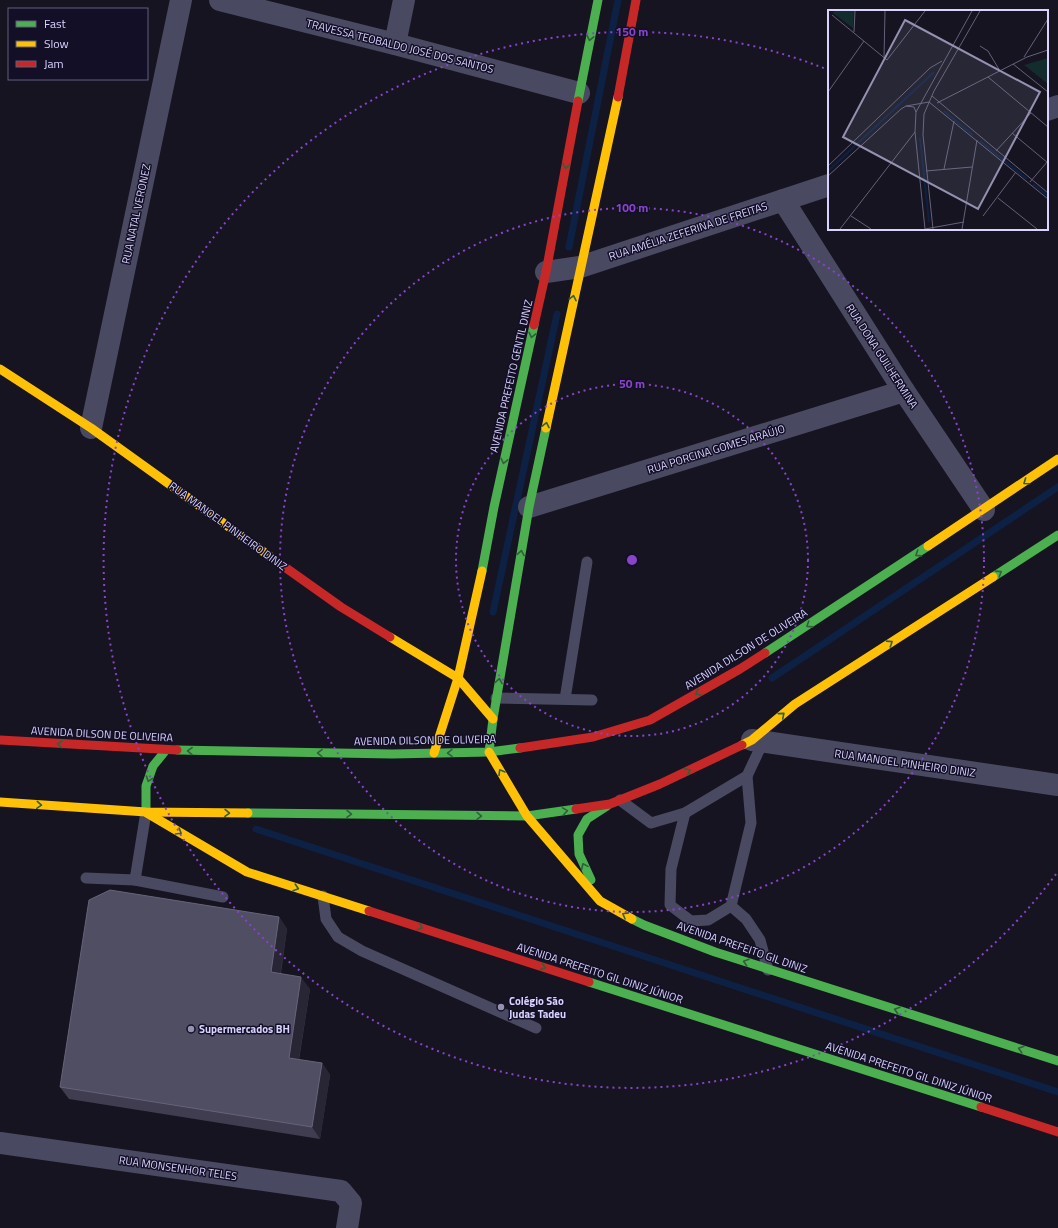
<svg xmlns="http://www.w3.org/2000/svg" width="1058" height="1228" viewBox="0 0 1058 1228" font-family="'Titillium Web',sans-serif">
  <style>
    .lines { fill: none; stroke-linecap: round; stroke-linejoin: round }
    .stream { stroke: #0d2144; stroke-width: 7 }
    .lane { stroke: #4a4962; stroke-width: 11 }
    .street { stroke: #4a4962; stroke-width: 22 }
    .fast { stroke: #4caf50; stroke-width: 9 }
    .slow { stroke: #ffc107; stroke-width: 9 }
    .jam { stroke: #c62828; stroke-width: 9 }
    .wall { fill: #403d50 }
    .shaded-wall { fill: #282635 }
    .building { fill: #504e63; stroke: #66637b }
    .oneway { stroke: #305f3b }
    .ring { fill: none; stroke: #8945c9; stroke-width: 2; stroke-dasharray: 2 4 }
    .poi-dot { fill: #9591b1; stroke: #130f26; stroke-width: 1.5 }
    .labels { text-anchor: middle; stroke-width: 3; stroke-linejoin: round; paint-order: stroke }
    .street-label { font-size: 11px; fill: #d9d4ff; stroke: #130f26 }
    .poi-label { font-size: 11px; font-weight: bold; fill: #d9d4ff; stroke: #130f26; text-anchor: start }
    .inset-river { fill: none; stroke: #0d2144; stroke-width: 2 }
    .inset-road { fill: none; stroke: #64617a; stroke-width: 1 }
    .view { fill: #9591b1; fill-opacity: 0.15; stroke: #9591b1; stroke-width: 2 }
    .inset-edge { fill: none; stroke: #d9d4ff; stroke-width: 2 }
    .centre { fill: #8945c9; stroke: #130f26; stroke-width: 2 }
    .ring-label { font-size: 12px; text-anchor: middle; font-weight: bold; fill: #8945c9; stroke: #130f26; stroke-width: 3; stroke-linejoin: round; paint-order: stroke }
  </style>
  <rect width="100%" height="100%" fill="#161421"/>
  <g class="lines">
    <g class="stream">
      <polyline points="569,247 618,0"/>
      <polyline points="493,612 557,314"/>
      <polyline points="772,678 1058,487"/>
      <polyline points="256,829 1058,1092"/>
    </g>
    <g class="lane">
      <polyline points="496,698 592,700"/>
      <polyline points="565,699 587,562"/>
      <polyline points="620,800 651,823 685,813 747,776 763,742"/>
      <polyline points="685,813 671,869 670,905 691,921 708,920 731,906 751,823 747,776"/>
      <polyline points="86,878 135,880 146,812"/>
      <polyline points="135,880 223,897"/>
      <polyline points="323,896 326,919 338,937 362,951 536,1028"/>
      <polyline points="731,906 746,919 760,940 768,970"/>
    </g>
    <g class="street">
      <polyline points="220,0 395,44 579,93"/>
      <polyline points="395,44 404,0"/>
      <polyline points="1047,110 1058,106"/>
      <polyline points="783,200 904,391 984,510"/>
      <polyline points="546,272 580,267 829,185"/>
      <polyline points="91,428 181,0"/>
      <polyline points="529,507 904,391"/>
      <polyline points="752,740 1058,785"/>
      <polyline points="0,1143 341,1191 351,1203 347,1228"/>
    </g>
    <g class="fast">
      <polyline points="578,101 598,0"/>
      <polyline points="482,571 494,507 534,325"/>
      <polyline points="993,577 1058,535"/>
      <polyline points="765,653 928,546"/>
      <polyline points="177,750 392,754 489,752 520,748"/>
      <polyline points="489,752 493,719 529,507 546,428"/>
      <polyline points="146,812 146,786 153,766 166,750"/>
      <polyline points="248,813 527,816 576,809"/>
      <polyline points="591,880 579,854 578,835 587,819 607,806"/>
      <polyline points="632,919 644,925 715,952 1058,1061"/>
      <polyline points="589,982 981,1107"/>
    </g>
    <g class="slow">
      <polyline points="0,369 91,428 272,558"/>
      <polyline points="546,428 618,97"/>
      <polyline points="928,546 1058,459"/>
      <polyline points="390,637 458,678 493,719"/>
      <polyline points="742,745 752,740 795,704 993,577"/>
      <polyline points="489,752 527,816 600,901 632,919"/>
      <polyline points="434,753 458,678 482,571"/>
      <polyline points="0,802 146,812 248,813"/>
      <polyline points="147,813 247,872 369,911"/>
    </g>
    <g class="jam">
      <polyline points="618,97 636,0"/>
      <polyline points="534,325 546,272 578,101"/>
      <polyline points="272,558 341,607 390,637"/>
      <polyline points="0,740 177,750"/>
      <polyline points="520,748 593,737 650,720 740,669 765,653"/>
      <polyline points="576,809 610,804 660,784 742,745"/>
      <polyline points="369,911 589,982"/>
      <polyline points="981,1107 1058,1132"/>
    </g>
  </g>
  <polygon class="wall" points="279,917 287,929 281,973 310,989 299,1060 322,1063 330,1075 320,1139 69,1099 60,1087"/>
  <g class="shaded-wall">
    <polygon points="279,917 287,929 279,983 271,972"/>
    <polygon points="301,977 310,989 297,1070 289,1058"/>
    <polygon points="322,1063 330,1075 320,1139 312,1127"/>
  </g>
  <polygon class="building" points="110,890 279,917 271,972 301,977 289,1058 322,1063 312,1127 60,1087 89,900"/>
  <defs><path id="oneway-chevron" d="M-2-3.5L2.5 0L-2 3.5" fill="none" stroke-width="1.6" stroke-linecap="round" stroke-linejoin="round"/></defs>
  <g class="oneway">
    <use href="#oneway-chevron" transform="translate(590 38) rotate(102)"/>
    <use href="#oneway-chevron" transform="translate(566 166) rotate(100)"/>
    <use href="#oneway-chevron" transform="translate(573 298) rotate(-78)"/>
    <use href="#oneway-chevron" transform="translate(532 335) rotate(103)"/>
    <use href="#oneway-chevron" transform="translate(546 425) rotate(-78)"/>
    <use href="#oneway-chevron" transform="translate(504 461) rotate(103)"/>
    <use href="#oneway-chevron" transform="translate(1026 482) rotate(145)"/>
    <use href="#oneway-chevron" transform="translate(521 553) rotate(-80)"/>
    <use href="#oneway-chevron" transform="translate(918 554) rotate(147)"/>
    <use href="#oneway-chevron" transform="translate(999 573) rotate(-33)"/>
    <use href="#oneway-chevron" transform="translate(809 625) rotate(147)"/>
    <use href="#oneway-chevron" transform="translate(890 643) rotate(-33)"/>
    <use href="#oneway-chevron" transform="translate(499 681) rotate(-80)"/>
    <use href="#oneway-chevron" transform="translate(698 693) rotate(151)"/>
    <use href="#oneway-chevron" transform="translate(782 715) rotate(-40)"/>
    <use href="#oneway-chevron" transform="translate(60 744) rotate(-176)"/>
    <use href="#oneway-chevron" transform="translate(190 751) rotate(-179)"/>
    <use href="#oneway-chevron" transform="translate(320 753) rotate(-179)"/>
    <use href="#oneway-chevron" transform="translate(450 753) rotate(179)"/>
    <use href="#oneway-chevron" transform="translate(688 771) rotate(-25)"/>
    <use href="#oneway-chevron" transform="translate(501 772) rotate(-120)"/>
    <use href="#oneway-chevron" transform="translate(149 779) rotate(109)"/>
    <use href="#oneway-chevron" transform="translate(39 805) rotate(4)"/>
    <use href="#oneway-chevron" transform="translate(565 811) rotate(-9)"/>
    <use href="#oneway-chevron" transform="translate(227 813) rotate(1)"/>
    <use href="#oneway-chevron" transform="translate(349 814) rotate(1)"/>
    <use href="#oneway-chevron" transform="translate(479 816) rotate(1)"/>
    <use href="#oneway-chevron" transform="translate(179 832) rotate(31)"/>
    <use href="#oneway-chevron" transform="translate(584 866) rotate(-114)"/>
    <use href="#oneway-chevron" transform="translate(296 888) rotate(18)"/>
    <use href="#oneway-chevron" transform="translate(625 915) rotate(-151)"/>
    <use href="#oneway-chevron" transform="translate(420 927) rotate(18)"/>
    <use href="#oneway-chevron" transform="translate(746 962) rotate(-162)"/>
    <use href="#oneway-chevron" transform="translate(543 967) rotate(18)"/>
    <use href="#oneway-chevron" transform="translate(897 1010) rotate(-163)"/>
    <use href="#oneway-chevron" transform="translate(1021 1049) rotate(-163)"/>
  </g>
  <g class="ring">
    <circle cx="632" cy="560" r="176"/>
    <circle cx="632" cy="560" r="352"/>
    <path d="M1056 874A528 528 0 1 1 826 69"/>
  </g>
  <g class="poi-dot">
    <circle cx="501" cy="1007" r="4"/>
    <circle cx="191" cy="1029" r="4"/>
  </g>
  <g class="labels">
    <g class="street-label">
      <text transform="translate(400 46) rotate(14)" y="4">TRAVESSA TEOBALDO JOSÉ DOS SANTOS</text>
      <text transform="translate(136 214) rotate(-78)" y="4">RUA NATAL VERONEZ</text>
      <text transform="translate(688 231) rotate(-18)" y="4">RUA AMÉLIA ZEFERINA DE FREITAS</text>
      <text transform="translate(882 356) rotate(57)" y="4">RUA DONA GUILHERMINA</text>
      <text transform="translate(511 376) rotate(-77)" y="4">AVENIDA PREFEITO GENTIL DINIZ</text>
      <text transform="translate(716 449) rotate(-17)" y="4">RUA PORCINA GOMES ARAÚJO</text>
      <text transform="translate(228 526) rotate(36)" y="4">RUA MANOEL PINHEIRO DINIZ</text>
      <text transform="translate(746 649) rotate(-32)" y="4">AVENIDA DILSON DE OLIVEIRA</text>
      <text transform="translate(102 734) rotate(3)" y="4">AVENIDA DILSON DE OLIVEIRA</text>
      <text transform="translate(425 740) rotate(-1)" y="4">AVENIDA DILSON DE OLIVEIRA</text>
      <text transform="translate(905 763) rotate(8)" y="4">RUA MANOEL PINHEIRO DINIZ</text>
      <text transform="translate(742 947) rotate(19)" y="4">AVENIDA PREFEITO GIL DINIZ</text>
      <text transform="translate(600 973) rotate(18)" y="4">AVENIDA PREFEITO GIL DINIZ JÚNIOR</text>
      <text transform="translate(909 1072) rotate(18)" y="4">AVENIDA PREFEITO GIL DINIZ JÚNIOR</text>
      <text transform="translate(178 1168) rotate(8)" y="4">RUA MONSENHOR TELES</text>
    </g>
    <g class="poi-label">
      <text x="509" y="1005">Colégio São<tspan x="509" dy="13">Judas Tadeu</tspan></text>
      <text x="199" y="1033">Supermercados BH</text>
    </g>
  </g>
  <g transform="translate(828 10)">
    <rect width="220" height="220" fill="#161421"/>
    <path d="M6 1H26L25 18 5 3ZM220 48V74L196 55Z" fill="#132c2d"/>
    <path class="inset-river" d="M116 101 145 125M92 128 101 212M152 131 199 169M0 161 106 62M205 174 220 186"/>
    <path class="inset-road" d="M4 5 59 50 97 1M26 22 27 1M152 36 160 41 172 61M196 47 220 9M56 48 57 1M185 54 220 82M160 67 220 117M0 82 36 31M104 86 220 183M109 93 199 47 220 40M78 96 86 97 88 102M184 123 220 153M168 141 203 103M0 156 102 58 114 51M116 159 126 111M98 161 144 157M0 166 73 99 78 96 101 92 220 189M202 172 220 151M170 188 209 219M23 206 43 219M155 206 188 162M12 219 87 122M97 219 136 212M97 219 87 122 88 102 144 1M105 219 95 125 96 104 106 81 152 1M134 219 149 130"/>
    <path class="view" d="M77 10 212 82 150 199 15 127Z"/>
    <rect width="220" height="220" class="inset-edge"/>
  </g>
  <circle cx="632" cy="560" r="6" class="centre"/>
  <g class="ring-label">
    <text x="632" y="36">150 m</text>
    <text x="632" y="212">100 m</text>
    <text x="632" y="388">50 m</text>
  </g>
  <rect x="8" y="8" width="140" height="72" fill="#130f26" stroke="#625e7d"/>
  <rect x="16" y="21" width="20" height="6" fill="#4caf50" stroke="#625e7d"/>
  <text x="44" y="28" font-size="12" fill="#d9d4ff">Fast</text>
  <rect x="16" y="41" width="20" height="6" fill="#ffc107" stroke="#625e7d"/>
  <text x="44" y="48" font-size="12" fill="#d9d4ff">Slow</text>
  <rect x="16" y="61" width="20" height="6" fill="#c62828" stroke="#625e7d"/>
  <text x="44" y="68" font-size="12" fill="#d9d4ff">Jam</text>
</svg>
